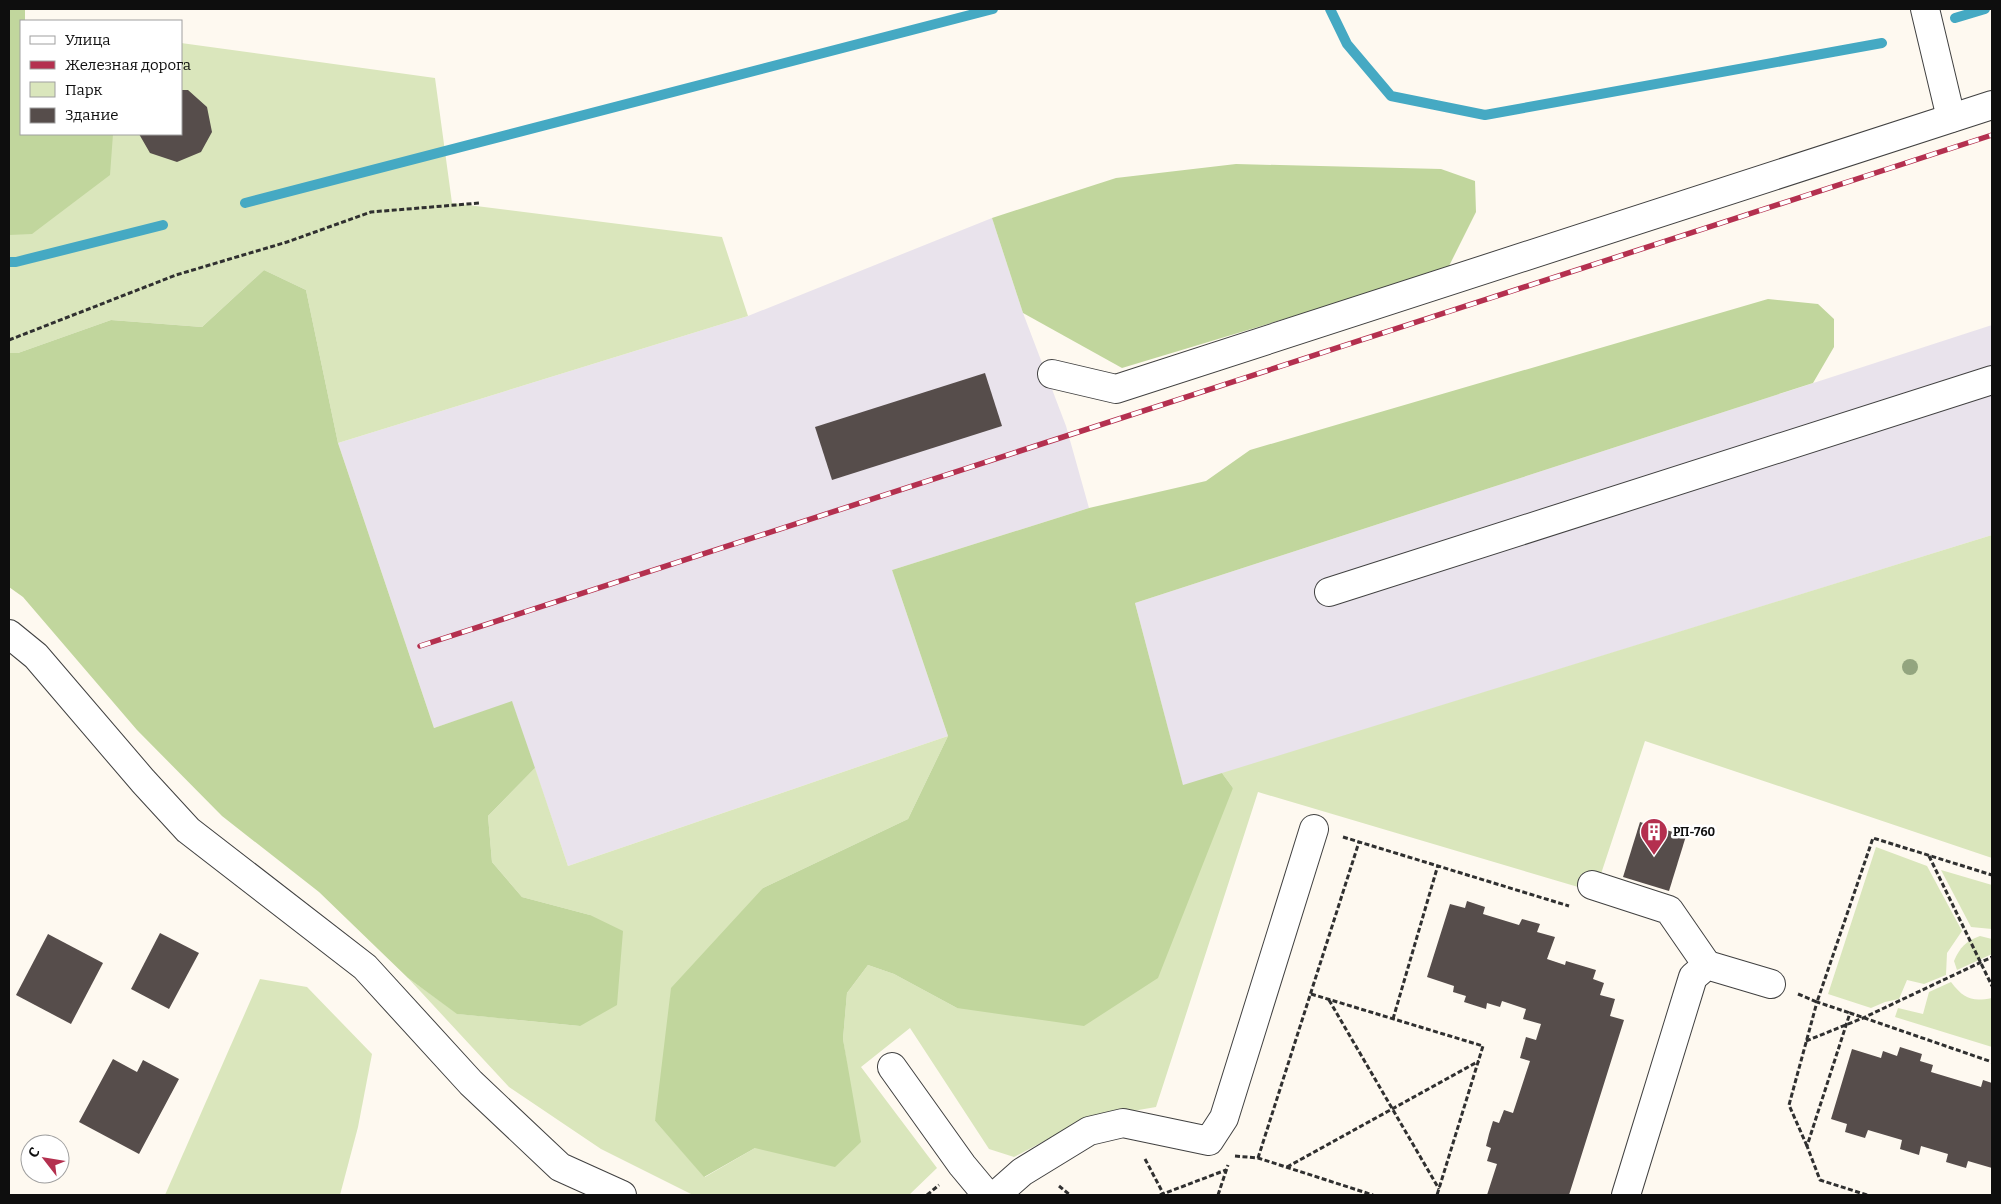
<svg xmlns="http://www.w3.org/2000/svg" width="2001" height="1204" viewBox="0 0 2001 1204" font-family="Bitter,serif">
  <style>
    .industrial { fill: #e9e3ec }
    .green { fill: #dae6bc }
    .forest { fill: #c1d69d }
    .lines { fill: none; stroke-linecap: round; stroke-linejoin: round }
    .stream { stroke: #45a9c3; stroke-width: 10 }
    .building { fill: #564d4b }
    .minor-casing { stroke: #414141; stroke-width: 30 }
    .path { stroke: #303030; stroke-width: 3; stroke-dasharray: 5 2.5; stroke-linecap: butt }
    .minor { stroke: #fff; stroke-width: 28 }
    .rail-casing { stroke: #b4304f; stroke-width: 5.5 }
    .rail { stroke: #fff; stroke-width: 4; stroke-dasharray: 11; stroke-linecap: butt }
    .tree { fill: #93a57f }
    .labels { text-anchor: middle; stroke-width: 5; stroke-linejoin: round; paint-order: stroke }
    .poi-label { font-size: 12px; font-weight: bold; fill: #0e0e0e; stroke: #fff; text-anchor: start }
  </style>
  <rect width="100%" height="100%" fill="#fef9f0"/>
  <g class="industrial">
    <polygon points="992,218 1023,313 1066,426 1089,508 892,570 948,736 568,866 512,702 434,728 338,443 748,316"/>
    <polygon points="1992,325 1992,535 1183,786 1135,603"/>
  </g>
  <g class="green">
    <polygon points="9,9 25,9 25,21 21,21 21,134 181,134 181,43 435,78 452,203 722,237 748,316 338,443 306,290 264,270 202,327 111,320 18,353 9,353"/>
    <polygon points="1992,535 1992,858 1645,741 1595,892 1258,792 1156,1107 1086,1119 1014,1157 989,1149 910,1028 861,1067 937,1168 909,1195 693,1195 601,1149 509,1087 408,978 458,1014 580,1026 590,915 522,897 492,862 488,816 535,768 568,866 948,736 908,819 763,888 655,1121 705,1177 755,1148 848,1072 843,1039 847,993 868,965 894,974 957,1008 1233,788 1222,773"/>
    <polygon points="1876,847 1927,866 1962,931 1947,953 1946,975 1924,984 1907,980 1899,999 1885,1002 1871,1008 1828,994"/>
    <polygon points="1941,870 1992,885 1992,929 1971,927"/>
    <path d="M1980 936 1992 939V954L1957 970 1954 961C1960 947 1966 941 1980 936Z"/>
    <polygon points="260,979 307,987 372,1054 358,1127 340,1195 165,1195"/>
    <path d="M1951 982C1964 999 1972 1002 1992 998V1047L1895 1017 1898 1008 1923 1014 1929 992Z"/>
  </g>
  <g class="forest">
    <polygon points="9,9 25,9 25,21 21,21 21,134 113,134 110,175 32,234 9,235"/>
    <polygon points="1236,164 1441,169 1475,181 1476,212 1447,270 1122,368 1023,313 992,218 1116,178"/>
    <polygon points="264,270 306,290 338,443 434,728 512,701 535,768 488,816 492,862 522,897 590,915 623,931 617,1005 580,1026 457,1014 408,978 319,892 222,816 137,730 23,597 9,587 9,353 18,353 111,320 202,327"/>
    <polygon points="1768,299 1818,304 1834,319 1834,347 1813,383 1135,603 1183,785 1222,773 1233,788 1158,978 1084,1026 957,1008 894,974 868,965 847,993 843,1039 861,1142 835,1167 755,1148 704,1177 655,1121 671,988 763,888 908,819 948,736 892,570 1089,508 1206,481 1250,450"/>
  </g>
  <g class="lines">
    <g class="stream">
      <polyline points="1330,9 1347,44 1391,96 1485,115 1882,43"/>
      <polyline points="1955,18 1985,9"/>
      <polyline points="245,203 993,9"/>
      <polyline points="9,262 16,262 163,225"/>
    </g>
  </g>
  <g class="building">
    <polygon points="181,90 188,90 207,107 212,132 201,152 177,162 150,153 139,134 181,134"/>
    <polygon points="985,373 1002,426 832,480 815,427"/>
    <polygon points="1640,822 1686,836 1669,891 1623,877"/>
    <polygon points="1467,901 1485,907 1483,914 1519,925 1522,919 1540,924 1537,932 1555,937 1547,959 1565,965 1566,961 1596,970 1593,979 1604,983 1600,995 1615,999 1610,1016 1624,1020 1569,1195 1487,1195 1497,1164 1487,1161 1491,1148 1486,1146 1489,1134 1493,1121 1499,1123 1504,1110 1513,1113 1530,1061 1520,1058 1526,1037 1536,1040 1541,1024 1523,1019 1526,1009 1502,1001 1500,1007 1487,1003 1486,1009 1464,1002 1466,996 1453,992 1454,986 1427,977 1450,904 1465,908"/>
    <polygon points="160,933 199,953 169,1009 131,989"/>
    <polygon points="48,934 103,963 71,1024 16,995"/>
    <polygon points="1900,1047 1922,1054 1920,1061 1933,1065 1931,1072 1981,1087 1983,1080 1992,1083 1992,1168 1968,1161 1966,1168 1946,1162 1948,1154 1921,1146 1919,1155 1900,1149 1902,1140 1868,1130 1865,1138 1845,1132 1847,1124 1831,1119 1852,1049 1881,1058 1883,1051 1897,1056"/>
    <polygon points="113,1059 137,1072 143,1060 179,1079 139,1154 79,1122"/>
  </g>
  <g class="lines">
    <defs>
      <g id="minor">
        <polyline points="1925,9 1951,118"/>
        <polyline points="1052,374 1116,389 1992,105"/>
        <polyline points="1329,592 1992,380"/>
        <polyline points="9,634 36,656 143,781 188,830 365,967 471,1083 560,1167 622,1195"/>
        <polyline points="1592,885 1669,910 1707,965"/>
        <polyline points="892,1067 962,1165 987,1195"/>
        <polyline points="996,1195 1022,1172 1089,1131 1123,1123 1209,1141 1224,1118 1314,829"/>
        <polyline points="1626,1195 1693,977 1707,965 1771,984"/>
      </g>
    </defs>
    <use href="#minor" class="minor-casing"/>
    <g class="path">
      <polyline points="9,340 176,275 287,242 371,212 480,203"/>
      <polyline points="1343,837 1569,906"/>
      <polyline points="1929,856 1992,986"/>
      <polyline points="1311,994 1483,1046 1437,1195"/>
      <polyline points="1798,994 1817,1002 1873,838 1992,875"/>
      <polyline points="1329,1000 1439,1189"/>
      <polyline points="1393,1019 1438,865"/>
      <polyline points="1806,1041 1863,1018 1992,957"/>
      <polyline points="1807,1146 1789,1105 1817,1002 1850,1013"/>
      <polyline points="1235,1156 1258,1158 1373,1195"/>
      <polyline points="1258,1158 1359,842"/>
      <polyline points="1145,1159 1164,1195"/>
      <polyline points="1287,1167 1479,1061"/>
      <polyline points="1059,1186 1070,1195"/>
      <polyline points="927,1195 939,1185"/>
      <polyline points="1160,1195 1226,1170"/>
      <polyline points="1218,1195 1228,1165"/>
      <polyline points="1867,1195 1820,1180 1807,1146 1850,1013 1992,1062"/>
    </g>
    <use href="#minor" class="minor"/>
    <defs>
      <polyline id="rail" points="420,646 1992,135"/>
    </defs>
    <use href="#rail" class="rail-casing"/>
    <use href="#rail" class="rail"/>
  </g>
  <circle class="tree" cx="1910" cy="667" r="8"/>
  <defs>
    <symbol id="building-pin" viewBox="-11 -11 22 30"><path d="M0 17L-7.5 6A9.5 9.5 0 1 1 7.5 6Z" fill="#b4304f" stroke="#fff"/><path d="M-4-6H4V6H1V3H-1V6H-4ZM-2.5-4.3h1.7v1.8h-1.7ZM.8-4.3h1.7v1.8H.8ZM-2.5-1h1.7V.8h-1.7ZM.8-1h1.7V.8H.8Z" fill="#fff"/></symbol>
  </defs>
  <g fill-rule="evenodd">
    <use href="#building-pin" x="1638" y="816" width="32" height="43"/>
  </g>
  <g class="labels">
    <g class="poi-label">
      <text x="1673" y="836">РП-760</text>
    </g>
  </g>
  <rect width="2001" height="1204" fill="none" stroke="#0e0e0e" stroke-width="20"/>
  <rect x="20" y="20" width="162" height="115" fill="#ffffff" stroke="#9f9f9f"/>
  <rect x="30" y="36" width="25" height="8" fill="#ffffff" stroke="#9f9f9f"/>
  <text x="65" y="45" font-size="15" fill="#0e0e0e">Улица</text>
  <rect x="30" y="61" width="25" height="8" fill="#b4304f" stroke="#9f9f9f"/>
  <text x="65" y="70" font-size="15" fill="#0e0e0e">Железная дорога</text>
  <rect x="30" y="82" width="25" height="15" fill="#dae6bc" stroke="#9f9f9f"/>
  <text x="65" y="95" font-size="15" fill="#0e0e0e">Парк</text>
  <rect x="30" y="108" width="25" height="15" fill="#564d4b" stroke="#9f9f9f"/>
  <text x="65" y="120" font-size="15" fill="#0e0e0e">Здание</text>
  <g transform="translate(45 1159) rotate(301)"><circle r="24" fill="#ffffff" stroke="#9f9f9f"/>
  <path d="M0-4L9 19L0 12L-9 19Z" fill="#b4304f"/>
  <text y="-8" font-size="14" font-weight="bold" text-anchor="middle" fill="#0e0e0e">С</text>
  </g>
</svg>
